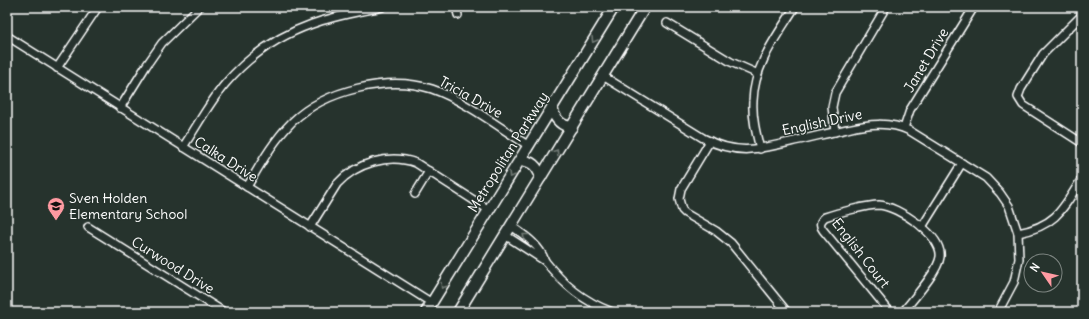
<svg xmlns="http://www.w3.org/2000/svg" width="1089" height="319" viewBox="0 0 1089 319" font-family="Delius,sans-serif">
  <style>
    .lines { fill: none; stroke-linecap: round; stroke-linejoin: round }
    .street-casing { stroke: #fff; stroke-width: 10 }
    .primary-casing { stroke: #fff; stroke-width: 13 }
    .street { stroke: #26332d; stroke-width: 7 }
    .primary { stroke: #26332d; stroke-width: 10 }
    .oneway { stroke: #727a76 }
    .labels { text-anchor: middle; stroke-width: 3; stroke-linejoin: round; paint-order: stroke }
    .street-label { font-size: 14px; fill: #fff; stroke: #26332d }
    .poi-label { font-size: 14px; fill: #fff; stroke: #26332d; text-anchor: start }
  </style>
  <rect width="100%" height="100%" fill="#26332d"/>
  <filter id="ink" filterUnits="userSpaceOnUse"><feTurbulence type="fractalNoise" baseFrequency=".025" numOctaves="2"/><feDisplacementMap in="SourceGraphic" scale="8" xChannelSelector="R" yChannelSelector="G"/><feConvolveMatrix kernelMatrix="1 2 1 2 8 2 1 2 1" color-interpolation-filters="sRGB"/></filter>
  <g filter="url(#ink)">
    <g class="lines">
      <defs>
        <g id="street">
          <polyline points="456,7 458,15"/>
          <polyline points="1082,15 1043,54 1021,89 1018,97 1023,105 1082,143"/>
          <polyline points="667,23 731,62 758,74"/>
          <polyline points="7,36 432,303"/>
          <polyline points="57,68 98,7"/>
          <path d="M603 76 703 138C736 155 756 150 790 142 809 138 828 133 847 129 868 124 889 121 910 131L986 178 1000 193 1009 206 1018 233 1019 259 1014 282 998 312"/>
          <polyline points="120,108 146,66 162,43 199,7"/>
          <polyline points="904,128 910,110 974,7"/>
          <polyline points="835,132 832,107 835,93 886,7"/>
          <polyline points="710,141 681,189 679,199 682,210 685,213 716,231 731,243 787,312"/>
          <path d="M183 147C197 126 209 103 225 84 248 57 278 36 312 24 334 16 359 12 382 7"/>
          <path d="M760 149C756 133 752 117 753 101 754 65 777 36 795 7"/>
          <path d="M247 187C260 165 273 141 292 122 325 90 388 75 432 89 464 100 500 128 529 146"/>
          <polyline points="415,194 429,171"/>
          <polyline points="88,227 224,312"/>
          <path d="M310 227 337 184C356 163 389 153 416 163L489 210"/>
          <polyline points="922,227 962,163"/>
          <path d="M1018 233C1056 226 1063 209 1082 178"/>
          <path d="M505 235 545 261C540 245 524 235 511 226"/>
          <path d="M545 261C564 285 583 301 612 312"/>
          <path d="M890 312 823 230C819 225 820 221 825 217 837 213 867 205 879 205 897 206 943 235 940 257 938 272 913 299 903 312"/>
        </g>
        <g id="primary">
          <path d="M552 108C555 119 560 126 572 127"/>
          <path d="M520 160C532 161 537 166 541 177"/>
          <polyline points="426,312 614,7"/>
          <polyline points="458,312 645,7"/>
        </g>
      </defs>
      <use href="#street" class="street-casing"/>
      <use href="#primary" class="primary-casing"/>
      <use href="#street" class="street"/>
      <use href="#primary" class="primary"/>
    </g>
    <defs><path id="oneway-chevron" d="M-2-3.5L2.5 0L-2 3.5" fill="none" stroke-width="1.6" stroke-linecap="round" stroke-linejoin="round"/></defs>
    <g class="oneway">
      <use href="#oneway-chevron" transform="translate(594 40) rotate(121)"/>
      <use href="#oneway-chevron" transform="translate(556 152) rotate(-58)"/>
      <use href="#oneway-chevron" transform="translate(511 175) rotate(122)"/>
      <use href="#oneway-chevron" transform="translate(525 236) rotate(-141)"/>
      <use href="#oneway-chevron" transform="translate(443 286) rotate(122)"/>
    </g>
  </g>
  <defs>
    <symbol id="school-pin" viewBox="-11 -11 22 30"><path d="M0 17L-7.5 6A9.5 9.5 0 1 1 7.5 6Z" fill="#ff9aa2" stroke="#26332d"/><path d="M0-5L7-2L0 1L-7-2ZM-4 1L0 2.5L4 1V4Q0 6-4 4Z" fill="#111"/></symbol>
  </defs>
  <g fill-rule="evenodd">
    <use href="#school-pin" x="46" y="196" width="20" height="27"/>
  </g>
  <g class="labels">
    <g class="street-label">
      <text transform="translate(926 60) rotate(-59)" y="5">Janet Drive</text>
      <text transform="translate(471 97) rotate(29)" y="5">Tricia Drive</text>
      <text transform="translate(822 122) rotate(-12)" y="5">English Drive</text>
      <text transform="translate(508 152) rotate(-58)" y="5">Metropolitan Parkway</text>
      <text transform="translate(226 159) rotate(32)" y="5">Calka Drive</text>
      <text transform="translate(861 253) rotate(52)" y="5">English Court</text>
      <text transform="translate(173 265) rotate(32)" y="5">Curwood Drive</text>
    </g>
    <g class="poi-label">
      <text x="69" y="203">Sven Holden<tspan x="69" dy="16">Elementary School</tspan></text>
    </g>
  </g>
  <rect width="1089" height="319" fill="none" stroke="#26332d" stroke-width="24"/>
  <rect x="12" y="12" width="1065" height="295" fill="none" stroke="#fff" stroke-width="1.5" filter="url(#ink)"/>
  <g transform="translate(1043 273) rotate(304)"><circle r="19" fill="#26332d" stroke="#7d8581"/>
  <path d="M0-3L7 15L0 10L-7 15Z" fill="#ff9aa2"/>
  <text y="-6" font-size="11" font-weight="bold" text-anchor="middle" fill="#ffffff">N</text>
  </g>
</svg>
